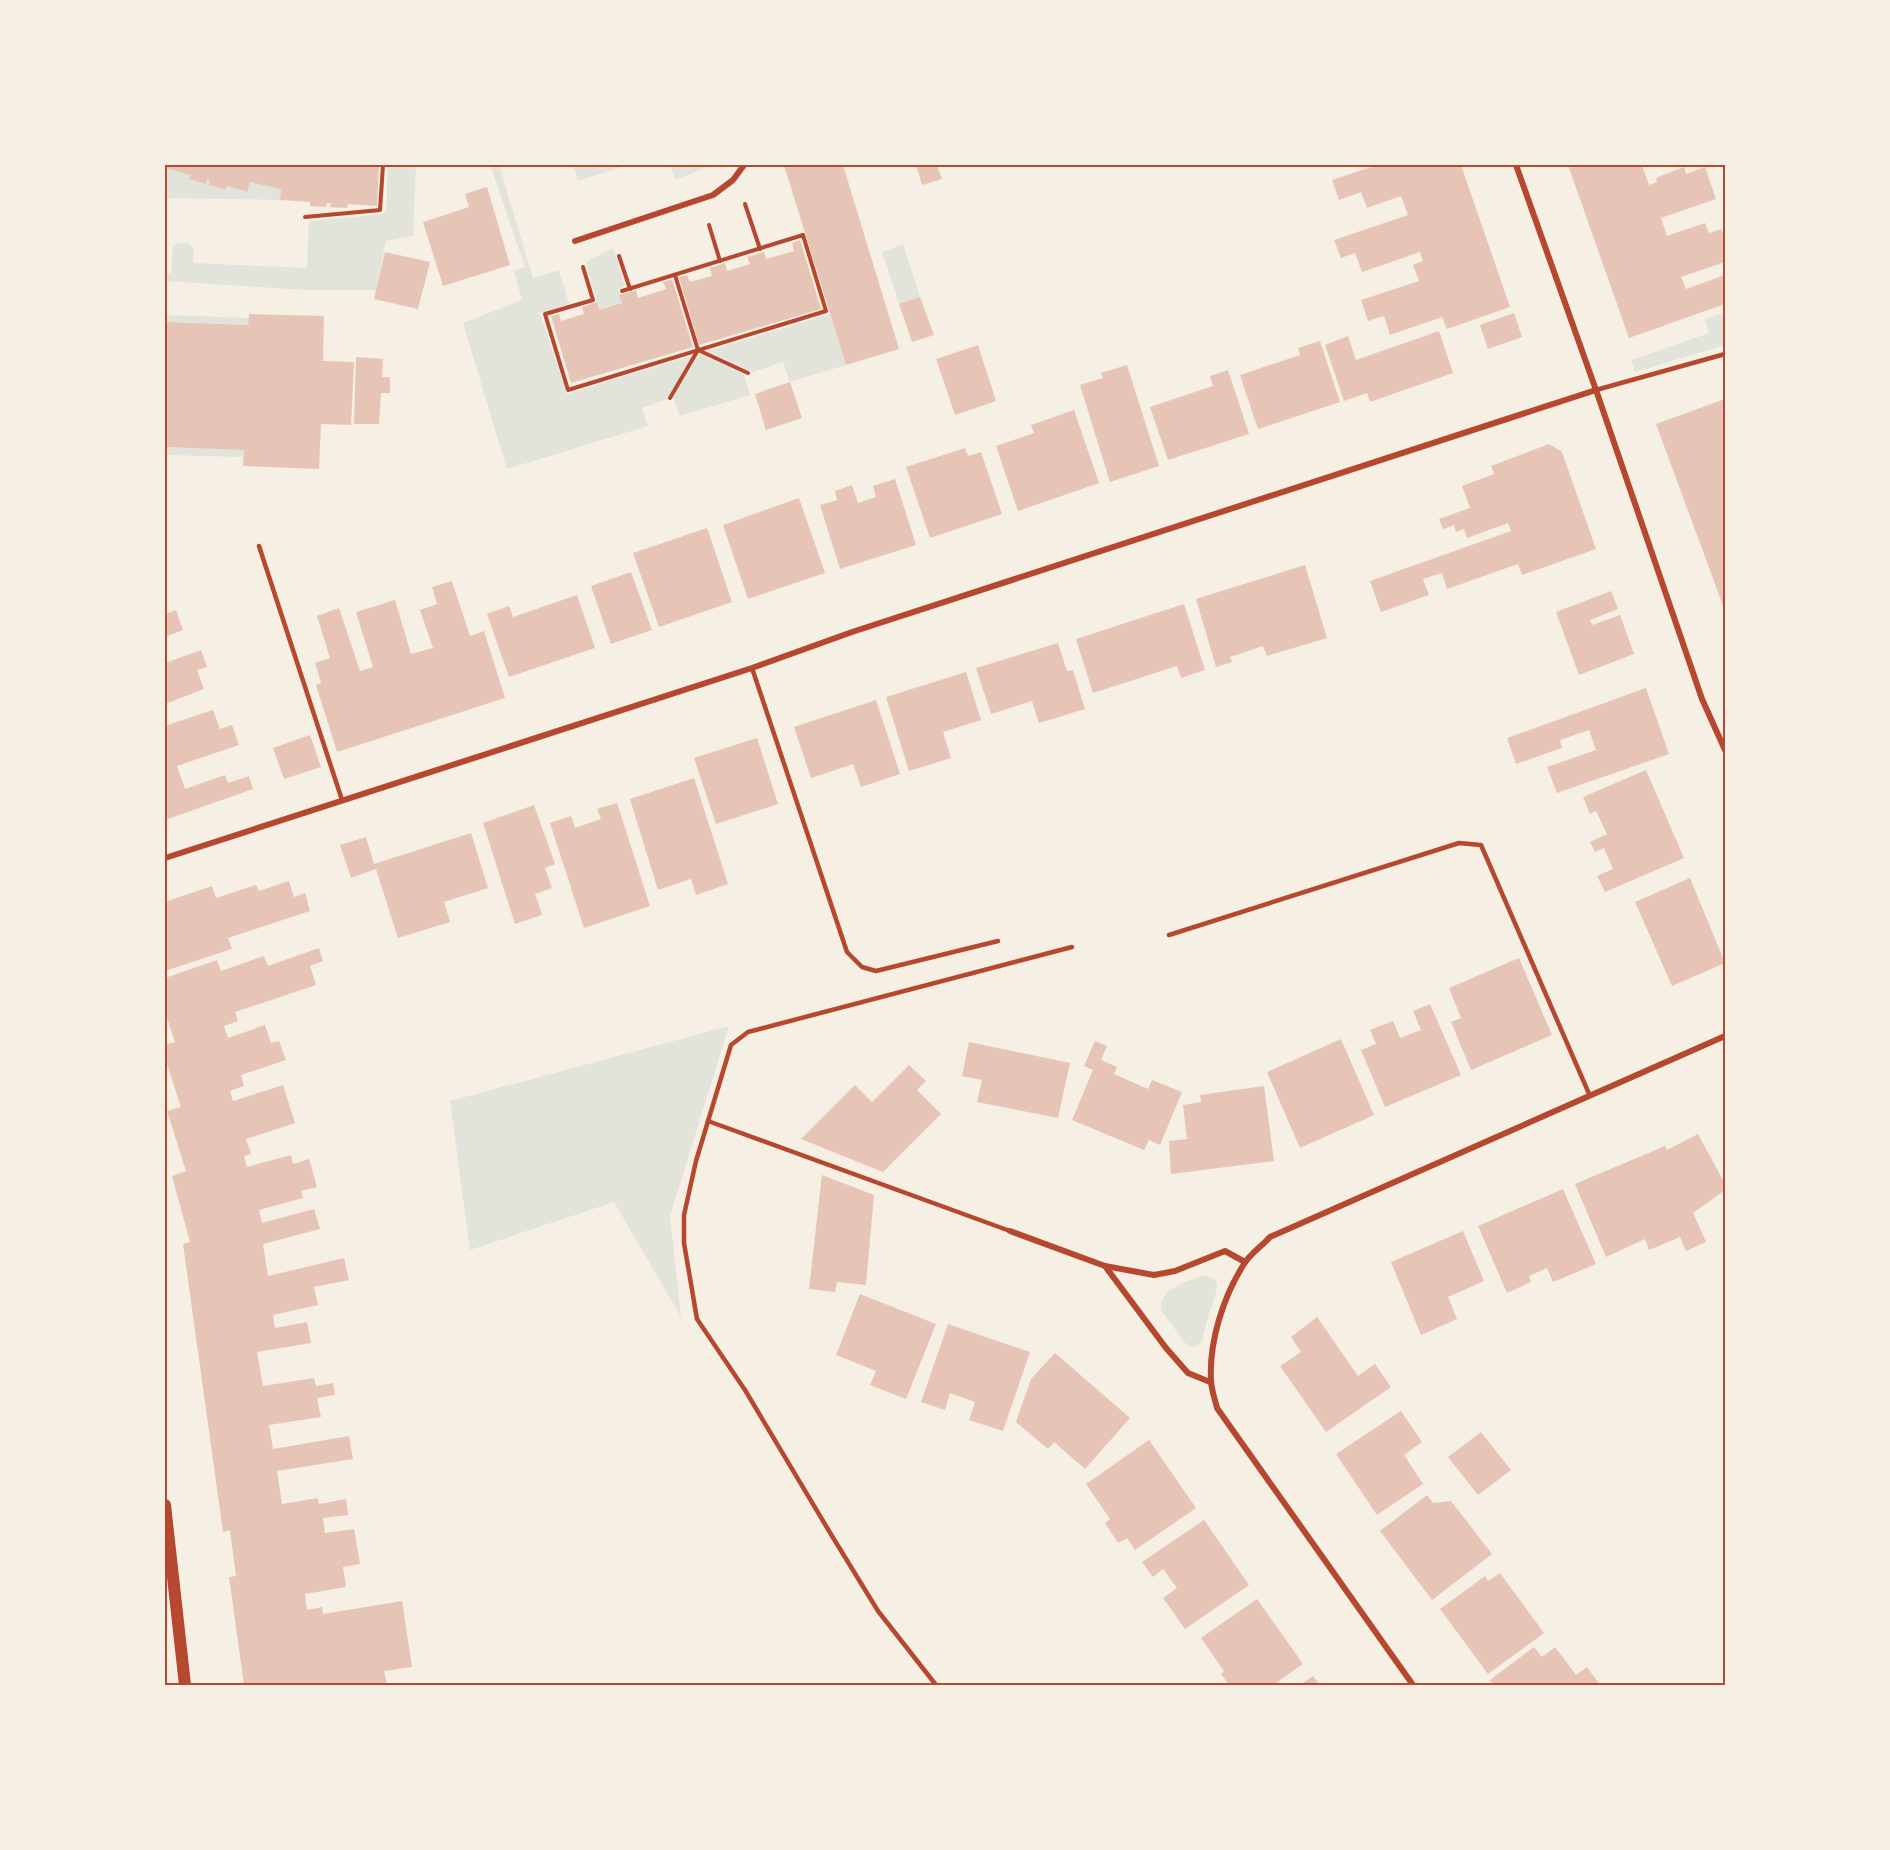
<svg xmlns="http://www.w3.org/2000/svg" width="1890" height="1850" viewBox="0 0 1890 1850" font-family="Mulish,sans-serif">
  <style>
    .green { fill: #e2e4dc }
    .building { fill: #e6c5b7 }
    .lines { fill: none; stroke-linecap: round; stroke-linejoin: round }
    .path { stroke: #b5482f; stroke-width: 4 }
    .service { stroke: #b5482f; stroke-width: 4.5 }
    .minor { stroke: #b5482f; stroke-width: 6 }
    .secondary { stroke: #b5482f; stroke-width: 12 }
    .neatline { fill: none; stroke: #b5482f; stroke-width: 2 }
  </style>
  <rect width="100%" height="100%" fill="#f6efe4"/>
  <g class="green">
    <polygon points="387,165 416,165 413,236 386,241 376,290 305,290 165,281 165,273 171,273 173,246 179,243 188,243 194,249 193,263 307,268 309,221 384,214 387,206"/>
    <polygon points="490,165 499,165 533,278 559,270 569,304 540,313 567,394 691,356 668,399 642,408 648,426 507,469 463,323 522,300 514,271 525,267"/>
    <polygon points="573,165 629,165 578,181"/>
    <polygon points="670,165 712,165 675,180"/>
    <polygon points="165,168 191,175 190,179 206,184 207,180 210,181 209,185 225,190 227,186 246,192 250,182 281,189 280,200 165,198"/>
    <polygon points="903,244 920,297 899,304 882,252"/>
    <polygon points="613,248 625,286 618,289 622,303 599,310 586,262"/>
    <polygon points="1725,312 1725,345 1635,372 1631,360 1709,333 1705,319"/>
    <polygon points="830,314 846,365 790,382 783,362 753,372 708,351"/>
    <polygon points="165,315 248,318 248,325 165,322"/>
    <polygon points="699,354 744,374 750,395 680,416 673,397"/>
    <polygon points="165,447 244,450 244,457 165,455"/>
    <polygon points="729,1026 670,1216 681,1317 614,1202 470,1250 450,1101"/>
    <path d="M1204 1275 1213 1278 1217 1283V1289L1207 1320 1202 1342 1193 1348 1185 1343 1161 1310C1158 1288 1188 1282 1204 1275Z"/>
  </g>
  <g class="building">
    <polygon points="165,165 379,165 377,206 348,204 347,208 330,207 331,203 327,203 326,207 310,206 310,202 280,200 281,189 250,182 247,192 227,186 225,190 209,185 210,181 207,180 206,184 189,179 191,175 165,168"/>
    <polygon points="784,165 843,165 899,349 846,365"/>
    <polygon points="916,165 937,165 942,179 922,185"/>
    <polygon points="1377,165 1461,165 1510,307 1447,329 1442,317 1390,335 1384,316 1368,321 1361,300 1419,281 1413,265 1423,261 1420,252 1362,272 1355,253 1341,258 1334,240 1408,215 1401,196 1367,208 1361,192 1339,200 1332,180"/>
    <polygon points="1568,165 1642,165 1649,185 1657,182 1656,178 1684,167 1686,174 1705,167 1716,199 1661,218 1667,236 1705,223 1709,233 1721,229 1725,240 1725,262 1681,277 1686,289 1725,275 1725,304 1629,338"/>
    <polygon points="487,187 510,265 443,286 423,222 469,207 465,194"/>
    <polygon points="800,240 821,309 699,345 679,277 687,275 690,282 712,276 710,268 725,263 727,271 750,264 747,257 764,252 766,259 794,251 792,243"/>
    <polygon points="385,252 430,262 418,309 374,299"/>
    <polygon points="672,279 693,347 571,383 551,316 559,314 561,321 584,314 582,307 597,302 599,310 622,303 619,295 636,290 638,298 666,289 663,282"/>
    <polygon points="920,297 934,335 912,342 899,304"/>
    <polygon points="1514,313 1522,337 1488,349 1480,325"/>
    <polygon points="249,314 324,316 323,361 354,362 351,425 321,424 319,469 243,466 244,450 165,447 165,322 248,325"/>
    <polygon points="1439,331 1453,373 1370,402 1367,393 1344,401 1325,345 1348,336 1356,360"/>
    <polygon points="1320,341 1340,402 1258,429 1240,375 1300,355 1298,348"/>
    <polygon points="978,345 996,401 955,415 936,359"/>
    <polygon points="356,357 383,359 382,377 390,377 390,393 381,393 379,424 354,424"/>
    <polygon points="1127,365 1159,466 1110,482 1080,385 1103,378 1101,373"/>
    <polygon points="1228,370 1249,434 1168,460 1150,407 1213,386 1210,376"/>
    <polygon points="790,382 802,418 766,430 755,394"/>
    <polygon points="1725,399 1725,611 1656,424"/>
    <polygon points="1074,410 1099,483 1018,511 996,446 1034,433 1031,425"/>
    <polygon points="1549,444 1562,452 1596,549 1522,575 1518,564 1447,589 1442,573 1423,579 1429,595 1381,612 1370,581 1511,531 1508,523 1467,538 1464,529 1456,532 1454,525 1443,529 1439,519 1470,508 1462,486 1494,474 1491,466"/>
    <polygon points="965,448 968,456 981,452 1002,514 930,538 906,467"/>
    <polygon points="895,479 916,545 840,569 820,505 837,500 835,491 852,485 858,503 876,497 873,486"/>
    <polygon points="799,498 825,573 748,599 723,525"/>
    <polygon points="707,528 732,602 659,627 633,553"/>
    <polygon points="1305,565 1327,638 1267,656 1263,646 1230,657 1232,662 1216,667 1196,599"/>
    <polygon points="631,572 652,630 611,644 591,586"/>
    <polygon points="452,581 470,636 484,631 505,698 337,752 316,685 321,683 315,663 330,658 317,616 339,608 360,671 373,667 356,612 395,600 411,654 433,648 420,610 437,604 432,587"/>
    <polygon points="1611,591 1618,609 1590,620 1592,625 1620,615 1634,654 1579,675 1556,612"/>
    <polygon points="577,595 595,648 509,677 487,614 509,606 513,617"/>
    <polygon points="1184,604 1205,670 1181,678 1177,666 1093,693 1076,639"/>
    <polygon points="176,610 183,630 165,637 165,614"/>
    <polygon points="1058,643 1067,671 1073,670 1085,709 1039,723 1032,701 991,714 976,668"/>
    <polygon points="201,650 207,667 197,670 204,689 165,704 165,663"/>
    <polygon points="966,672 981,720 943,732 951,758 909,771 886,697"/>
    <polygon points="1646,688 1669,754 1557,793 1547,767 1596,750 1589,730 1560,740 1562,748 1516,764 1507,738"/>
    <polygon points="876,700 900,774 861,787 853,764 811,778 794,727"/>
    <polygon points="213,710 220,729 232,725 239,745 177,766 185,789 225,775 228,783 249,776 253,789 165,820 165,726"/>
    <polygon points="310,735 321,767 284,779 273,748"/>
    <polygon points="757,738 778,804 716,824 694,758"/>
    <polygon points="1646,770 1684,858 1605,892 1597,876 1613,869 1604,848 1595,852 1590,842 1607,834 1596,811 1590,814 1583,797"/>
    <polygon points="694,778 728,884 696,895 691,879 658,890 630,799"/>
    <polygon points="617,803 650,906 584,928 550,823 571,816 575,828 601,819 597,809"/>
    <polygon points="534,805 555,864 545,868 552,888 535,894 542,915 515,924 483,823"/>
    <polygon points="471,833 488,888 444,902 450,922 398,938 376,869 351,878 340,845 366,837 374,864"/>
    <polygon points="1690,878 1725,963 1672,986 1635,902"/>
    <polygon points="289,881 294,897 305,893 310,911 228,938 232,949 165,971 165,902 212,886 216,898 256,885 259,891"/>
    <polygon points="319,948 323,961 310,966 316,985 235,1012 238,1021 224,1026 228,1038 265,1025 271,1043 279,1041 286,1060 241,1075 244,1086 230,1091 233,1101 283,1085 295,1123 246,1139 251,1154 244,1156 247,1167 291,1155 293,1164 309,1159 317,1187 301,1191 303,1198 259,1210 262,1223 314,1209 320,1229 263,1244 268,1276 344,1258 349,1280 314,1287 318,1305 273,1315 275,1328 307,1322 311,1343 257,1352 263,1386 314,1378 316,1386 333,1383 335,1395 317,1398 321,1417 269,1425 273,1449 349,1436 353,1459 277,1471 282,1504 318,1498 319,1504 346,1499 348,1515 323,1518 325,1533 354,1529 360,1564 343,1567 346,1587 305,1594 307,1610 322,1607 323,1614 402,1601 412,1667 384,1671 387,1685 244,1685 229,1577 236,1576 230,1530 223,1532 183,1244 190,1242 172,1176 186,1171 167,1111 181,1107 165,1058 165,1045 175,1042 165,1012 165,978 217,960 221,971 264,956 268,966"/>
    <polygon points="1519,958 1552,1035 1471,1070 1451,1022 1461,1018 1449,988"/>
    <polygon points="1430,1004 1461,1075 1385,1107 1361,1050 1376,1044 1370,1030 1393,1021 1400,1038 1421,1030 1413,1011"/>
    <polygon points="1341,1039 1374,1115 1300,1148 1267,1072"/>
    <polygon points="1095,1041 1107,1046 1101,1060 1117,1067 1114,1074 1148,1089 1152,1080 1182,1092 1160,1145 1149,1140 1144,1150 1072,1120 1093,1070 1084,1066"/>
    <polygon points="969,1042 1070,1063 1058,1118 977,1102 982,1080 962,1076"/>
    <polygon points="909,1065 926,1081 917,1090 941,1114 883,1172 801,1139 855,1085 872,1102"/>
    <polygon points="1264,1086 1274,1161 1171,1174 1169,1141 1187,1139 1183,1105 1201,1102 1200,1095"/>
    <polygon points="1698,1134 1725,1184 1725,1190 1693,1213 1706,1242 1686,1251 1680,1237 1649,1250 1645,1239 1606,1257 1575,1184 1665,1146 1667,1150"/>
    <polygon points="822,1175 874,1195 866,1285 837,1282 835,1292 809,1289"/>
    <polygon points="1563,1189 1596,1264 1553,1282 1547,1268 1529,1276 1531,1282 1507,1293 1478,1226"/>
    <polygon points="1463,1231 1484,1281 1448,1297 1457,1319 1421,1335 1391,1262"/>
    <polygon points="860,1294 936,1324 906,1399 870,1385 876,1371 836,1355"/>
    <polygon points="1317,1317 1358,1376 1375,1364 1391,1387 1326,1432 1280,1366 1301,1352 1291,1337"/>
    <polygon points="948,1324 1030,1352 1003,1431 969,1420 975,1402 950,1393 945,1410 921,1402"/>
    <polygon points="1055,1353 1130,1418 1085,1469 1054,1442 1048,1449 1016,1422 1031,1379"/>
    <polygon points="1401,1411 1422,1442 1404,1455 1423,1484 1377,1515 1336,1454"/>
    <polygon points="1481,1432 1511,1470 1478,1495 1448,1457"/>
    <polygon points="1149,1440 1196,1508 1135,1550 1127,1538 1118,1543 1105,1523 1110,1519 1086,1484"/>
    <polygon points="1427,1495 1433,1503 1451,1501 1492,1554 1432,1600 1380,1531"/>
    <polygon points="1204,1520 1249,1585 1185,1629 1163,1598 1177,1588 1163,1569 1153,1577 1142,1562"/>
    <polygon points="1500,1573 1544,1633 1488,1674 1440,1609 1485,1576 1488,1581"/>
    <polygon points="1257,1599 1303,1664 1273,1685 1229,1685 1221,1674 1224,1671 1201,1638"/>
    <polygon points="1534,1647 1542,1657 1555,1647 1576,1675 1587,1667 1600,1685 1494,1685 1490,1680"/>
    <polygon points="1313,1676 1320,1685 1300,1685"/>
  </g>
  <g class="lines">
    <g class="path">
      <polyline points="745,204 760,249"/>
      <polyline points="305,217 380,210 383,165"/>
      <polyline points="709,225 720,261"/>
      <polyline points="619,256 630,289"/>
      <polyline points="583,267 593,300 545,314 568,390 826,311 803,235 622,291"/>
      <polyline points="698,350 748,373"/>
      <polyline points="670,398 698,350 675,275"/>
    </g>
    <g class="service">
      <polyline points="1596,390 1725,354"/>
      <polyline points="259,546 342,800"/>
      <polyline points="752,668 847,952 862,967 876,971 998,941"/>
      <polyline points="1169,935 1459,843 1481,845 1590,1096"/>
      <polyline points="708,1121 1010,1231"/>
      <polyline points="936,1685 878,1611 832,1536 745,1390 697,1319 684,1243 684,1215 696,1161 731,1045 748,1032 1072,947"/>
    </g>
    <g class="minor">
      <polyline points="1516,165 1596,390 1702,699 1725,750"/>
      <polyline points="575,241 713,195 733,180 744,165"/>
      <polyline points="165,858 752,668 852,632 1596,390"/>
      <polyline points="1010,1231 1105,1266 1154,1275 1175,1271 1225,1251 1245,1262"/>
      <polyline points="1105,1266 1166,1348 1188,1373 1210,1382"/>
      <path d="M1413 1685 1217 1408C1215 1399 1211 1389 1211 1380 1209 1342 1223 1297 1244 1264 1250 1254 1262 1246 1270 1237L1725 1036"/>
    </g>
    <polyline class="secondary" points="165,1505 185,1685"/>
  </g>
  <rect width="1890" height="1850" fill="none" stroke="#f6efe4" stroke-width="333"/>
  <rect x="166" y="166" width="1558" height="1518" class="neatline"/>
</svg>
